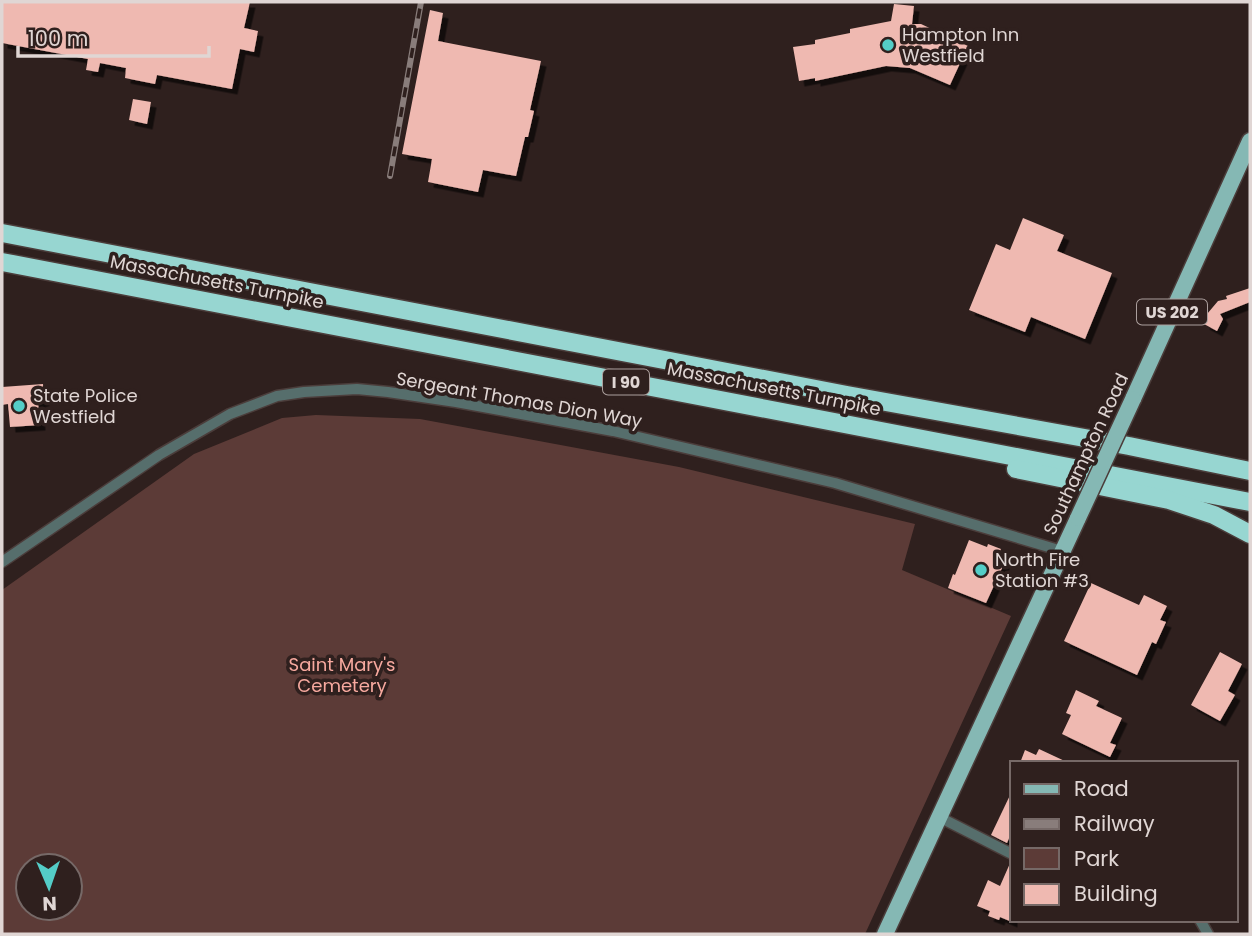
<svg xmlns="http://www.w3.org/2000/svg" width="1252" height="936" viewBox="0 0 1252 936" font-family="Poppins,sans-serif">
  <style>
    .green { fill: #5c3b37; fill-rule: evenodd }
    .building { fill: #efb9b1; filter: url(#shadow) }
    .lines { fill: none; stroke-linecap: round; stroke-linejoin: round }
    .street-casing { stroke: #4b3d3b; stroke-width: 13 }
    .primary-casing { stroke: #4b3d3b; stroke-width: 19 }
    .highway-casing { stroke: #4b3d3b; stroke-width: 21 }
    .street { stroke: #566e6c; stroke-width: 10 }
    .primary { stroke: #85b8b4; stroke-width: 16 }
    .highway { stroke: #97d6d1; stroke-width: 18 }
    .rail-casing { stroke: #897d7b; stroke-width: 6 }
    .rail { stroke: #2f201e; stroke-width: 3.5; stroke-dasharray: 10; stroke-linecap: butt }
    .primary-bridge-casing { stroke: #4b3d3b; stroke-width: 19; stroke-linecap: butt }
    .primary-bridge { stroke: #85b8b4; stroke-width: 16 }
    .poi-dot { fill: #54cdc7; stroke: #2f201e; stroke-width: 2.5 }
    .labels { text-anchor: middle; stroke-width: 7; stroke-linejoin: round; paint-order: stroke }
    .shield { fill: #2f201e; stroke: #ab9f9d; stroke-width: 2 }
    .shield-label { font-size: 16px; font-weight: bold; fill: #e0d6d4 }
    .poi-label { font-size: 18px; fill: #e0d6d4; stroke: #2f201e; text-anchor: start }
    .street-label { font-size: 18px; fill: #e0d6d4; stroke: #2f201e }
    .park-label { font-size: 18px; fill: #f7a99f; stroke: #2f201e }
  </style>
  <defs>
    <filter id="shadow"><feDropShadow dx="5.5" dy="5.5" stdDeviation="0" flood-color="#0009"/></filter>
  </defs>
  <rect width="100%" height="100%" fill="#2f201e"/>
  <path class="green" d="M316 415 420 419 679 467 915 524 902 570 1011 616 865 934H2V590L194 454 282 418ZM28 866H70V908H28Z"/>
  <g class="building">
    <polygon points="2,2 250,2 244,28 258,31 254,52 240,49 232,89 157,75 155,84 125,78 126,68 100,63 98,72 86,70 88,59 2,43"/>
    <polygon points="894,4 914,6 912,24 921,24 968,46 950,85 910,68 886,66 815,81 815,78 799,81 793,47 815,44 815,40 850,33 850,29 891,21"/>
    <polygon points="430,10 443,13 438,41 541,61 530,110 534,111 528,137 525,137 516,176 483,170 478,192 428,182 432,159 402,154"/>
    <polygon points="133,99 151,102 147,124 129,120"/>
    <polygon points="1023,218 1064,235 1057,251 1112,273 1085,339 1031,317 1025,332 969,310 996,244 1010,250"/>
    <polygon points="1250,288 1250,302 1220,314 1223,319 1217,331 1204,324 1207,319 1202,320 1218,301 1227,299 1226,296"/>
    <polygon points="43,384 44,401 38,402 40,425 10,427 8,404 2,405 2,387"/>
    <polygon points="969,540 987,547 988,544 1001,549 1000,551 1008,555 986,603 948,588 953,574 955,575"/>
    <polygon points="1091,583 1139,605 1144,595 1167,606 1160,620 1166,622 1156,644 1152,642 1137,675 1064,641"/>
    <polygon points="1220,652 1242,664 1228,691 1235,695 1220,721 1191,705"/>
    <polygon points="1076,690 1099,701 1096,706 1122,718 1110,743 1116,745 1110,757 1062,734 1071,715 1066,713"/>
    <polygon points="1039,749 1069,763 1020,763 1025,750 1036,755"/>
    <polygon points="1012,791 1012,831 1007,843 991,835"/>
    <polygon points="1011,861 1012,861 1012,922 1000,917 999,920 988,916 990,911 977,906 988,880 1000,886"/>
  </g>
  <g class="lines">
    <defs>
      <g id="street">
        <polyline points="2,562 159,455 230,414 277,396 304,392 357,389 388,392 456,402 613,431 835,483 1062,551"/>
        <polyline points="939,817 1012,854"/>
        <polyline points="1200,920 1208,934"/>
      </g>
      <g id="primary">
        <polyline points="1133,399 1250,141"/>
        <polyline points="885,934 1078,518"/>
      </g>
      <g id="highway">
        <polyline points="2,233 847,395 1129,446 1250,471"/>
        <polyline points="2,262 1250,502"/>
        <polyline points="1016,469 1169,500 1214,515 1250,534"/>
      </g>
    </defs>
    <use href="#street" class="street-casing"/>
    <use href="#primary" class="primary-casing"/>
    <use href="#highway" class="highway-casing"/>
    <use href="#street" class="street"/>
    <use href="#primary" class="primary"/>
    <use href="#highway" class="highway"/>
    <defs>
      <polyline id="rail" points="390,176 421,2"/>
    </defs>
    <use href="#rail" class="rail-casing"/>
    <use href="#rail" class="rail"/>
    <defs>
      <polyline id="primary-bridge" points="1078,518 1133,399"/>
    </defs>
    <use href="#primary-bridge" class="primary-bridge-casing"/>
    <use href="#primary-bridge" class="primary-bridge"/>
  </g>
  <g class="poi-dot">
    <circle cx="888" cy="45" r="7"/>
    <circle cx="19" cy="406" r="7"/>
    <circle cx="981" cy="570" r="7"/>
  </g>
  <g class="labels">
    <g class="shield">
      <rect x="1137" y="299.5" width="70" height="25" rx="5"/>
      <rect x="603" y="369.5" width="46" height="25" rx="5"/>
    </g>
    <g class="shield-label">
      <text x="1172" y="318">US 202</text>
      <text x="626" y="388">I 90</text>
    </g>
    <g class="poi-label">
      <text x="902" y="41">Hampton Inn<tspan x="902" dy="21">Westfield</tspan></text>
      <text x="33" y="402">State Police<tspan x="33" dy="21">Westfield</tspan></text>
      <text x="995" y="566">North Fire<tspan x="995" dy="21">Station #3</tspan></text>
    </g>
    <g class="street-label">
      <text transform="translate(217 282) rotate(11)" y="6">Massachusetts Turnpike</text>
      <text transform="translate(774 389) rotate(11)" y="6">Massachusetts Turnpike</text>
      <text transform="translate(519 400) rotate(10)" y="6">Sergeant Thomas Dion Way</text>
      <text transform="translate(1086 454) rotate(-65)" y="6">Southampton Road</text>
    </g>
    <g class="park-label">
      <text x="342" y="671">Saint Mary's<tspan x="342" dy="21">Cemetery</tspan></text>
    </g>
  </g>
  <rect width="1252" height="936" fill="none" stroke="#e0d6d4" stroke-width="7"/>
  <rect x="1010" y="761" width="228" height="161" fill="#2f201e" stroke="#766967" stroke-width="2"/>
  <rect x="1024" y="784" width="35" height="10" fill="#85b8b4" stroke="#766967" stroke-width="2"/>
  <text x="1074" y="796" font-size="21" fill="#e0d6d4">Road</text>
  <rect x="1024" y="819" width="35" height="10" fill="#897d7b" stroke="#766967" stroke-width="2"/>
  <text x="1074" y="831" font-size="21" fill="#e0d6d4">Railway</text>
  <rect x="1024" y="848" width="35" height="21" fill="#5c3b37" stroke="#766967" stroke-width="2"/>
  <text x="1074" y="866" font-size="21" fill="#e0d6d4">Park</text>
  <rect x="1024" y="884" width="35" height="21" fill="#efb9b1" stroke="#766967" stroke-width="2"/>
  <text x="1074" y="901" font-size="21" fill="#e0d6d4">Building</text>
  <g transform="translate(49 887) rotate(178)"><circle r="33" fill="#2f201e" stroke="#766967" stroke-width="2"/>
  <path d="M0-5L12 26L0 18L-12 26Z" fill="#54cdc7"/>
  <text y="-10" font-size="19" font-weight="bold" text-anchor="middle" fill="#e0d6d4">N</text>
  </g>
  <path d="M18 46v10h191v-10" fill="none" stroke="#e0d6d4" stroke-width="3.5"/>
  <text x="28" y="46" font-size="21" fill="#e0d6d4" stroke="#2f201e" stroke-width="5" paint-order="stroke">100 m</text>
</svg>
